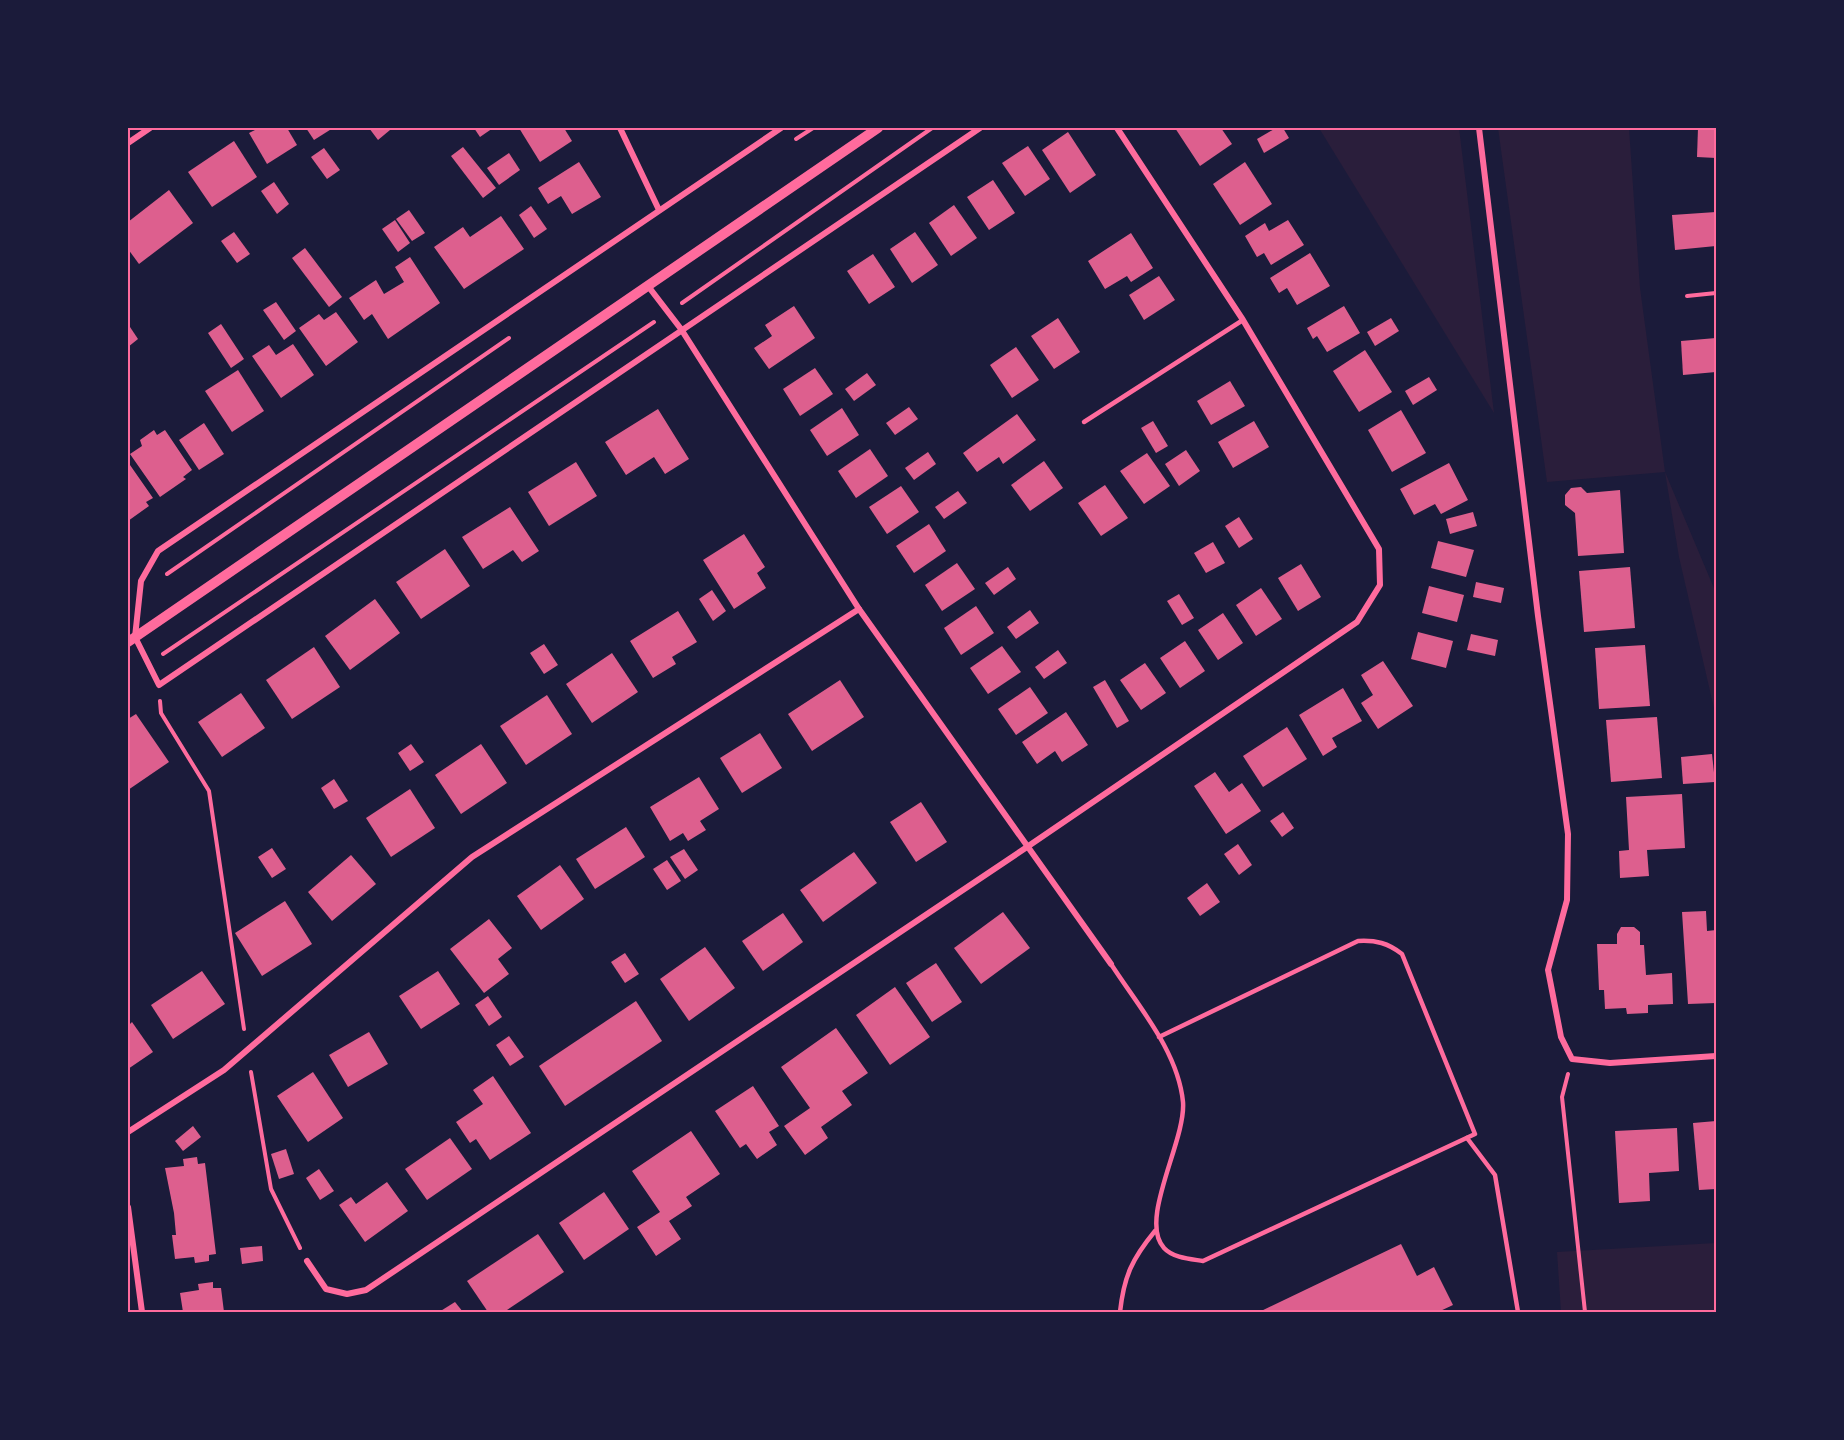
<svg xmlns="http://www.w3.org/2000/svg" width="1844" height="1440" viewBox="0 0 1844 1440" font-family="Manrope,sans-serif">
  <style>
    .green { fill: #2a1e3b }
    .building { fill: #dd5f8e }
    .lines { fill: none; stroke-linecap: round; stroke-linejoin: round }
    .path { stroke: #ff6b9d; stroke-width: 4 }
    .service { stroke: #ff6b9d; stroke-width: 4.5 }
    .minor { stroke: #ff6b9d; stroke-width: 6 }
    .tertiary { stroke: #ff6b9d; stroke-width: 10 }
    .neatline { fill: none; stroke: #ff6b9d; stroke-width: 2 }
  </style>
  <rect width="100%" height="100%" fill="#1b1b3a"/>
  <g class="green">
    <polygon points="1319,128 1459,128 1494,413"/>
    <polygon points="1498,128 1629,128 1640,288 1665,472 1716,593 1716,717 1679,557 1665,472 1547,482"/>
    <polygon points="1716,1243 1716,1312 1561,1312 1557,1252"/>
  </g>
  <g class="building">
    <polygon points="259,128 287,128 297,145 267,164 249,133"/>
    <polygon points="306,128 333,128 314,140"/>
    <polygon points="369,128 388,128 390,130 378,140"/>
    <polygon points="474,128 493,128 480,137"/>
    <polygon points="519,128 564,128 572,141 540,162"/>
    <polygon points="1175,128 1221,128 1232,144 1200,166"/>
    <polygon points="1276,128 1283,128 1289,138 1264,153 1257,139"/>
    <polygon points="1698,128 1716,128 1716,158 1697,157"/>
    <polygon points="1068,132 1096,175 1070,193 1042,150"/>
    <polygon points="234,141 257,177 212,207 188,172"/>
    <polygon points="1028,146 1050,179 1025,196 1002,163"/>
    <polygon points="463,147 496,188 483,198 451,156"/>
    <polygon points="324,148 340,170 327,179 311,157"/>
    <polygon points="509,153 520,170 499,185 487,168"/>
    <polygon points="579,162 601,197 572,214 561,196 548,204 538,188"/>
    <polygon points="1245,162 1272,204 1240,225 1213,184"/>
    <polygon points="993,180 1015,213 989,230 967,197"/>
    <polygon points="274,182 289,204 277,214 261,191"/>
    <polygon points="169,190 193,223 139,264 128,249 128,222"/>
    <polygon points="954,205 977,238 951,256 929,223"/>
    <polygon points="531,206 547,229 534,238 519,215"/>
    <polygon points="409,210 425,233 412,241 396,219"/>
    <polygon points="1716,212 1716,246 1675,250 1672,215"/>
    <polygon points="501,216 524,249 464,289 434,247 463,227 470,237"/>
    <polygon points="395,220 410,243 398,252 382,229"/>
    <polygon points="1288,220 1304,245 1271,265 1264,253 1257,257 1245,236 1265,223 1269,231"/>
    <polygon points="234,232 250,254 237,263 221,241"/>
    <polygon points="915,232 938,265 912,283 890,249"/>
    <polygon points="1131,233 1153,268 1131,282 1127,276 1105,289 1088,261"/>
    <polygon points="305,248 342,297 329,307 292,258"/>
    <polygon points="1310,253 1330,286 1297,305 1287,288 1279,293 1270,278"/>
    <polygon points="873,254 895,287 869,304 847,271"/>
    <polygon points="410,257 440,303 388,339 372,314 364,320 349,298 376,280 384,294 404,282 395,267"/>
    <polygon points="1159,276 1175,300 1144,320 1129,295"/>
    <polygon points="276,302 296,331 284,340 263,310"/>
    <polygon points="794,306 815,338 769,369 754,348 772,336 765,325"/>
    <polygon points="1344,306 1360,333 1327,352 1317,336 1313,339 1307,328"/>
    <polygon points="336,312 358,342 326,366 299,328 319,314 324,320"/>
    <polygon points="1058,318 1080,352 1054,369 1031,336"/>
    <polygon points="1391,318 1399,331 1375,346 1367,332"/>
    <polygon points="128,324 138,339 128,347"/>
    <polygon points="221,324 244,359 231,368 208,333"/>
    <polygon points="1716,338 1716,372 1683,375 1681,341"/>
    <polygon points="293,344 314,375 281,398 252,356 269,345 276,355"/>
    <polygon points="1016,347 1039,380 1012,398 990,365"/>
    <polygon points="1365,350 1392,392 1359,412 1333,371"/>
    <polygon points="815,368 833,394 800,416 783,389"/>
    <polygon points="238,370 264,411 232,432 205,391"/>
    <polygon points="867,373 876,385 854,401 845,389"/>
    <polygon points="1429,377 1437,390 1413,405 1405,391"/>
    <polygon points="1230,381 1245,406 1211,425 1197,401"/>
    <polygon points="909,407 918,419 895,435 886,423"/>
    <polygon points="842,408 859,435 827,456 810,430"/>
    <polygon points="658,409 689,459 665,474 654,457 626,475 605,442"/>
    <polygon points="1401,410 1426,453 1392,472 1368,430"/>
    <polygon points="1017,414 1036,440 1003,464 999,457 977,472 963,453"/>
    <polygon points="1153,421 1168,446 1156,453 1141,428"/>
    <polygon points="1254,421 1269,447 1233,468 1218,442"/>
    <polygon points="204,423 224,454 199,470 179,440"/>
    <polygon points="154,430 157,435 165,430 192,470 183,477 186,479 160,497 130,454 142,446 140,440"/>
    <polygon points="870,449 888,476 856,498 838,471"/>
    <polygon points="1186,450 1200,471 1179,486 1165,464"/>
    <polygon points="928,452 936,464 914,480 905,468"/>
    <polygon points="1147,453 1170,486 1144,504 1120,471"/>
    <polygon points="1044,461 1063,488 1030,511 1011,485"/>
    <polygon points="576,462 597,496 549,526 528,492"/>
    <polygon points="1449,463 1468,500 1441,514 1435,504 1414,515 1400,489"/>
    <polygon points="130,465 153,498 146,502 149,506 128,521 128,467"/>
    <polygon points="1105,485 1128,518 1101,536 1078,503"/>
    <polygon points="901,486 919,512 887,534 869,507"/>
    <polygon points="1581,487 1587,493 1620,490 1624,553 1578,556 1575,513 1565,505 1565,495 1571,488"/>
    <polygon points="958,491 967,503 944,519 935,507"/>
    <polygon points="510,507 539,551 522,562 513,550 483,569 462,537"/>
    <polygon points="1473,512 1477,526 1450,534 1446,519"/>
    <polygon points="1239,517 1253,539 1239,548 1225,526"/>
    <polygon points="929,524 946,551 914,573 896,546"/>
    <polygon points="744,534 765,567 757,573 766,588 734,609 703,560"/>
    <polygon points="1438,541 1474,550 1466,577 1431,568"/>
    <polygon points="1213,542 1225,563 1206,573 1194,553"/>
    <polygon points="445,549 470,586 421,619 396,582"/>
    <polygon points="957,563 975,589 942,611 925,585"/>
    <polygon points="1301,564 1321,597 1298,611 1278,578"/>
    <polygon points="1008,567 1016,579 994,595 985,583"/>
    <polygon points="1630,567 1635,628 1584,632 1579,571"/>
    <polygon points="1476,582 1504,588 1501,603 1473,597"/>
    <polygon points="1429,586 1464,595 1457,622 1422,613"/>
    <polygon points="1261,588 1282,619 1256,636 1236,605"/>
    <polygon points="712,590 726,611 713,621 699,599"/>
    <polygon points="1179,594 1194,618 1182,625 1167,601"/>
    <polygon points="375,599 400,633 350,670 325,636"/>
    <polygon points="976,606 994,633 961,655 944,628"/>
    <polygon points="1030,610 1039,623 1016,639 1007,627"/>
    <polygon points="678,611 697,642 672,657 676,664 653,678 630,641"/>
    <polygon points="1223,613 1243,643 1218,660 1198,630"/>
    <polygon points="1418,632 1453,641 1446,668 1411,659"/>
    <polygon points="1471,634 1498,640 1495,656 1467,650"/>
    <polygon points="1185,641 1205,671 1180,688 1160,658"/>
    <polygon points="544,644 558,665 544,674 530,653"/>
    <polygon points="1645,645 1650,706 1599,709 1595,648"/>
    <polygon points="1002,646 1021,672 988,694 970,668"/>
    <polygon points="314,647 340,687 292,719 266,680"/>
    <polygon points="1058,650 1067,663 1044,679 1035,667"/>
    <polygon points="612,653 638,692 592,723 566,684"/>
    <polygon points="1383,661 1413,706 1378,729 1361,703 1373,695 1361,675"/>
    <polygon points="1145,663 1166,693 1141,710 1120,680"/>
    <polygon points="840,680 864,717 812,751 788,714"/>
    <polygon points="1105,680 1129,721 1117,728 1093,687"/>
    <polygon points="1030,687 1048,713 1016,735 998,709"/>
    <polygon points="1343,688 1362,721 1332,738 1337,747 1323,756 1299,715"/>
    <polygon points="241,693 265,728 222,757 198,722"/>
    <polygon points="547,695 572,734 526,765 500,726"/>
    <polygon points="1066,712 1088,745 1062,762 1055,751 1037,764 1022,742"/>
    <polygon points="136,714 169,762 128,790 128,719"/>
    <polygon points="1657,717 1662,778 1611,782 1606,720"/>
    <polygon points="1287,727 1307,759 1263,787 1243,756"/>
    <polygon points="760,733 782,768 742,793 720,758"/>
    <polygon points="411,744 424,762 410,771 398,753"/>
    <polygon points="481,744 507,783 461,814 435,775"/>
    <polygon points="1712,754 1715,782 1683,784 1681,757"/>
    <polygon points="1215,772 1229,792 1242,783 1261,811 1226,834 1194,786"/>
    <polygon points="699,777 719,809 700,821 706,830 688,841 683,833 670,841 650,807"/>
    <polygon points="334,779 348,801 334,809 321,788"/>
    <polygon points="410,789 435,828 391,857 366,818"/>
    <polygon points="1682,794 1685,848 1647,850 1649,876 1620,878 1619,851 1629,850 1626,797"/>
    <polygon points="921,802 947,842 916,862 890,822"/>
    <polygon points="1283,812 1294,828 1282,837 1270,821"/>
    <polygon points="626,827 645,857 595,889 576,859"/>
    <polygon points="1238,844 1252,865 1239,875 1224,854"/>
    <polygon points="272,848 286,869 272,878 258,857"/>
    <polygon points="684,849 698,870 685,879 670,857"/>
    <polygon points="854,852 877,883 823,922 800,890"/>
    <polygon points="351,855 376,884 332,921 308,892"/>
    <polygon points="667,860 681,881 667,890 653,869"/>
    <polygon points="560,865 584,899 541,930 517,896"/>
    <polygon points="1207,883 1220,902 1200,916 1187,898"/>
    <polygon points="285,901 312,944 262,976 235,933"/>
    <polygon points="1706,911 1707,931 1716,930 1716,1003 1688,1004 1682,912"/>
    <polygon points="1003,912 1030,948 981,984 954,948"/>
    <polygon points="783,913 803,942 763,971 742,941"/>
    <polygon points="489,919 512,948 498,959 509,974 484,993 450,949"/>
    <polygon points="1621,927 1634,927 1640,932 1640,945 1644,945 1646,975 1672,973 1673,1004 1648,1005 1648,1013 1627,1014 1626,1008 1605,1009 1604,990 1599,990 1597,944 1617,944 1617,934"/>
    <polygon points="705,947 735,988 689,1021 660,979"/>
    <polygon points="625,953 639,974 625,983 611,962"/>
    <polygon points="936,963 962,1002 932,1022 906,983"/>
    <polygon points="202,971 225,1004 173,1039 151,1005"/>
    <polygon points="438,971 460,1004 421,1029 399,996"/>
    <polygon points="895,987 930,1037 890,1065 856,1015"/>
    <polygon points="488,996 502,1017 489,1026 475,1005"/>
    <polygon points="636,1001 662,1041 565,1106 539,1066"/>
    <polygon points="132,1022 153,1052 128,1069 128,1026"/>
    <polygon points="836,1028 868,1073 842,1091 852,1105 821,1127 828,1138 805,1155 784,1126 810,1108 781,1067"/>
    <polygon points="369,1032 388,1064 348,1087 329,1055"/>
    <polygon points="509,1036 524,1057 510,1066 496,1045"/>
    <polygon points="313,1072 343,1118 308,1142 277,1096"/>
    <polygon points="493,1076 531,1133 490,1160 476,1139 470,1143 456,1122 483,1104 473,1090"/>
    <polygon points="753,1086 779,1126 769,1132 777,1145 757,1159 746,1144 740,1148 715,1111"/>
    <polygon points="1716,1121 1716,1189 1699,1190 1693,1123"/>
    <polygon points="193,1126 201,1137 183,1151 175,1141"/>
    <polygon points="1677,1128 1679,1171 1649,1173 1650,1201 1619,1203 1615,1131"/>
    <polygon points="691,1131 720,1174 686,1197 692,1206 669,1221 681,1239 656,1256 637,1227 660,1212 632,1171"/>
    <polygon points="450,1138 472,1169 427,1200 405,1169"/>
    <polygon points="286,1149 294,1174 279,1179 271,1154"/>
    <polygon points="197,1157 198,1164 205,1163 216,1254 209,1255 209,1261 195,1263 194,1257 175,1259 172,1235 176,1235 174,1213 165,1168 184,1166 183,1159"/>
    <polygon points="319,1169 334,1191 320,1200 306,1178"/>
    <polygon points="387,1182 408,1211 365,1242 339,1205 351,1197 356,1204"/>
    <polygon points="604,1192 629,1229 584,1260 559,1223"/>
    <polygon points="538,1234 564,1272 504,1312 488,1312 467,1281"/>
    <polygon points="1401,1244 1417,1276 1434,1267 1453,1305 1438,1312 1259,1312"/>
    <polygon points="262,1246 263,1261 242,1264 240,1248"/>
    <polygon points="213,1282 213,1288 221,1288 224,1312 183,1312 180,1293 199,1290 198,1284"/>
    <polygon points="455,1302 463,1312 439,1312"/>
  </g>
  <g class="lines">
    <g class="path">
      <polyline points="796,139 813,128"/>
      <polyline points="1687,296 1716,293"/>
      <polyline points="682,303 932,128"/>
      <polyline points="167,574 509,338"/>
      <polyline points="163,654 654,322"/>
      <polyline points="160,701 161,713 209,791 244,1029"/>
      <polyline points="251,1072 271,1189 300,1248"/>
      <polyline points="1568,1074 1562,1097 1585,1312"/>
    </g>
    <g class="service">
      <polyline points="1084,422 1243,320"/>
      <path d="M1111 964C1138 1006 1178 1051 1183 1102 1186 1141 1138 1220 1164 1248 1173 1258 1191 1259 1203 1261L1475 1134 1402 954C1388 943 1376 940 1358 941L1159 1037"/>
      <polyline points="1467,1138 1495,1175 1518,1312"/>
      <path d="M1120 1312C1124 1276 1132 1259 1155 1231"/>
    </g>
    <g class="minor">
      <polyline points="620,128 659,210"/>
      <polyline points="781,128 158,551 141,581 135,637 159,685 980,128"/>
      <polyline points="1479,128 1538,616 1568,834 1567,900 1548,970 1561,1037 1572,1059 1610,1063 1716,1056"/>
      <polyline points="128,143 150,128"/>
      <polyline points="648,286 681,329 859,609 1111,964"/>
      <polyline points="128,1132 224,1070 472,857 859,609"/>
      <polyline points="128,1207 142,1312"/>
      <polyline points="307,1261 326,1289 347,1294 366,1290 1027,847 1357,622 1380,585 1379,549 1243,320 1117,128"/>
    </g>
    <polyline class="tertiary" points="128,642 878,128"/>
  </g>
  <rect width="1844" height="1440" fill="none" stroke="#1b1b3a" stroke-width="258"/>
  <rect x="129" y="129" width="1586" height="1182" class="neatline"/>
</svg>
